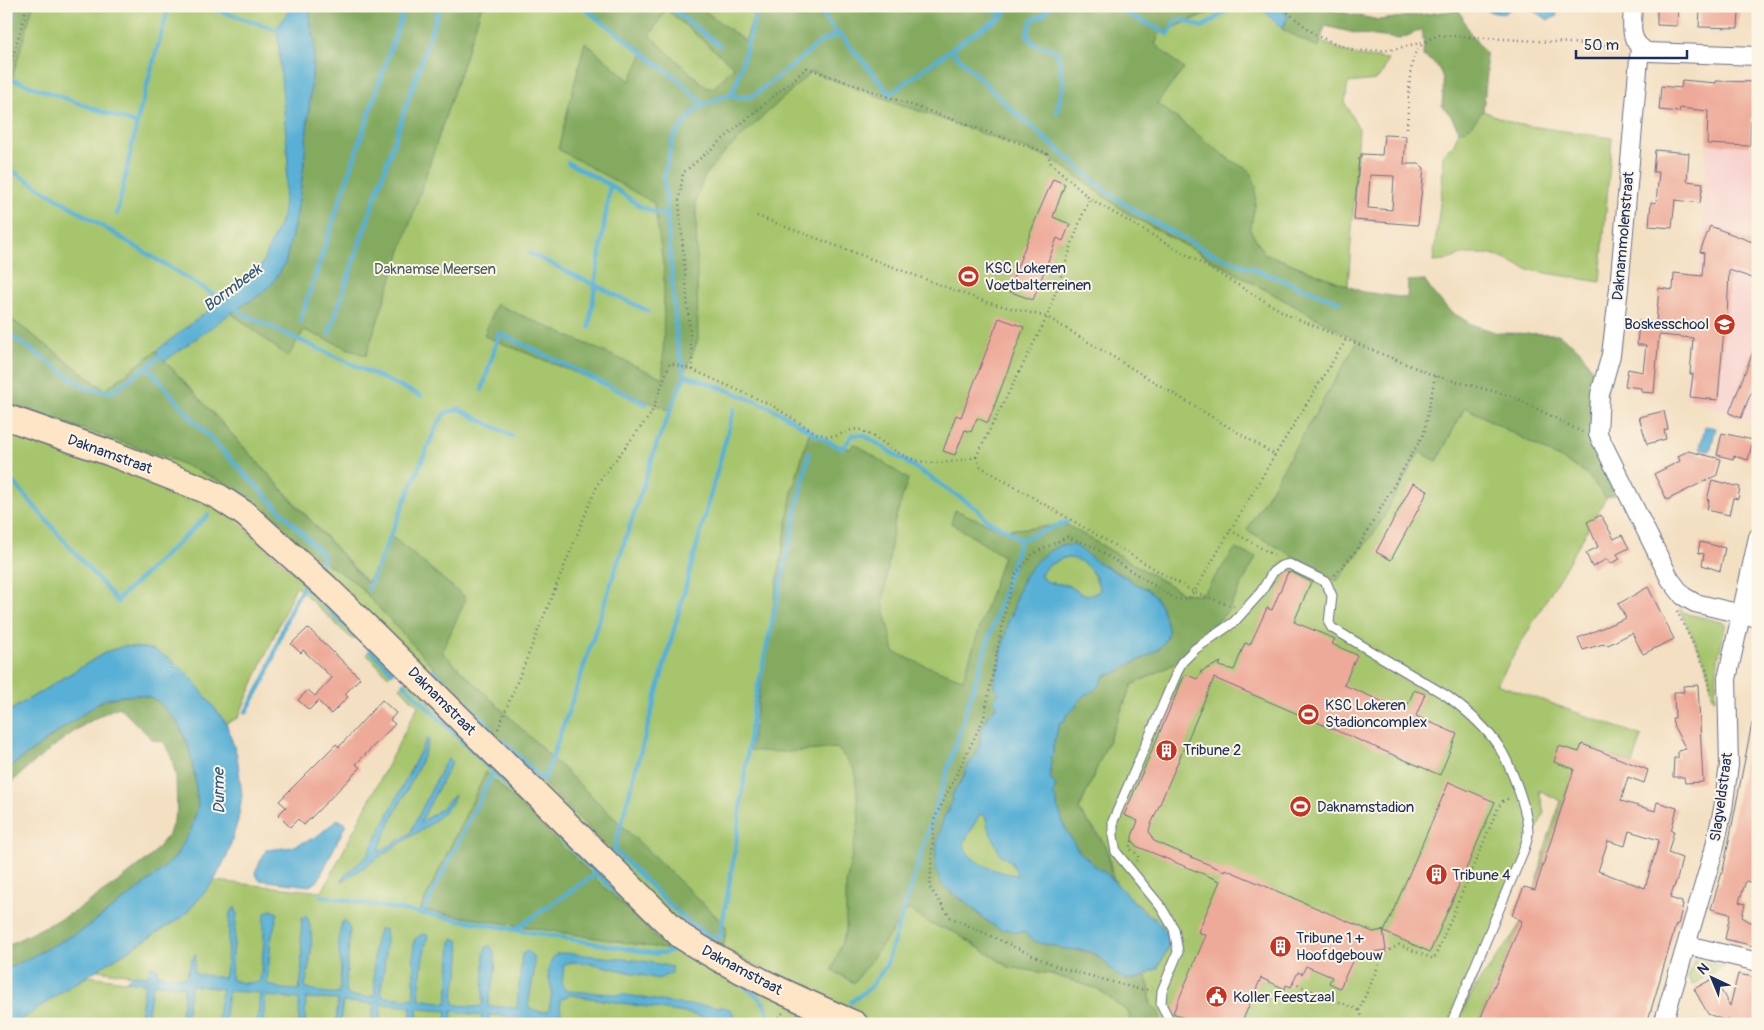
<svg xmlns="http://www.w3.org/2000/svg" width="1764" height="1030" viewBox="0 0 1764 1030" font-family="Pangolin,sans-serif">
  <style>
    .built { fill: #f7d0ce }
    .green { fill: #a6c56c; stroke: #607a65; fill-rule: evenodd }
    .forest { fill: #84aa60; stroke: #506c5f; fill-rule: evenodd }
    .water { fill: #59b0d6; stroke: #3a709a; fill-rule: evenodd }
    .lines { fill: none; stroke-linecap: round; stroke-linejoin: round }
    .stream { stroke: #59b0d6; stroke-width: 4.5 }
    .building { fill: #ea9; fill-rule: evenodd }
    .lane-casing { stroke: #676d81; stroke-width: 11 }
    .street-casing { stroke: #676d81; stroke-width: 20 }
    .secondary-casing { stroke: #676d81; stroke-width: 28 }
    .path { stroke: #676d81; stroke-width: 2.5; stroke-dasharray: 1 4; stroke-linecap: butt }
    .lane { stroke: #fff; stroke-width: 9 }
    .street { stroke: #fff; stroke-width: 18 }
    .secondary { stroke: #fde5c5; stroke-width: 25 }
    .labels { text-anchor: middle; stroke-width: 4; stroke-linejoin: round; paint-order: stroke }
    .street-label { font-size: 15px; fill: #1b2f5e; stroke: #fcf5e5 }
    .poi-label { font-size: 15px; fill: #1b2f5e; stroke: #fcf5e5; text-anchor: start }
    .park-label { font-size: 15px; fill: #455c62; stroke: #fcf5e5 }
    .water-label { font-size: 16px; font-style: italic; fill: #2e5682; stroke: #fcf5e5 }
  </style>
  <rect width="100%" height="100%" fill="#fcf5e5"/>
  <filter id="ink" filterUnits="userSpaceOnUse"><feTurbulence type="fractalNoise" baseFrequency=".02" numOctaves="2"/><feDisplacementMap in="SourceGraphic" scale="10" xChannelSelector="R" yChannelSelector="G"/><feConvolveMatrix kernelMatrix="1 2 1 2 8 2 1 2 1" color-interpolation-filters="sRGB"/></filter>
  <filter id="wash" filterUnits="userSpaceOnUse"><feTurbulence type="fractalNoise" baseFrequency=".0096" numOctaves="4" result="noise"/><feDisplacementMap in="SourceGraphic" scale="20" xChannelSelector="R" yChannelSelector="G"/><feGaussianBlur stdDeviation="1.12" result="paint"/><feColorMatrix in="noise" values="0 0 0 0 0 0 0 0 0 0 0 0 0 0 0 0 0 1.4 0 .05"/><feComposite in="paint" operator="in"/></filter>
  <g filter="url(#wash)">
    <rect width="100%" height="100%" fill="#f3dfc1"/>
    <polygon class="built" points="1706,144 1758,147 1758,424 1686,397 1704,218"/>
    <g class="green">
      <path d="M6 6H784L811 72 1053 159 1127 213 1358 341 1247 530 1377 529 1419 451 1437 461 1465 407 1585 472 1606 498 1497 684 1642 736 1633 764 1582 744 1535 890 1546 844 1561 801 1539 790 1544 812 1462 1013 1476 986 1509 941 1522 921 1478 1024H1148C1154 1011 1150 989 1146 976L1152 969H1155C1161 959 1170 950 1167 938 1164 921 1131 902 1119 887 1109 875 1112 861 1106 847 1101 835 1087 821 1079 810L1132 685 1174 664 1228 611 1256 557 1235 550 1202 595 1183 593 1067 525 1002 530 955 510 952 523 1003 556 929 790 931 924 954 932 1009 967 1051 974 1098 989 1129 1013 1130 1024H866L681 926 290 544 6 410V403L169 458 220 481 257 506 315 556 356 583 507 747 607 846 686 918 724 945 726 926 442 652 465 597 391 537 368 583 156 351 105 390 6 315Z"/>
      <polygon points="1226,6 1259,6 1282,29 1318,47 1320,41 1356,56 1388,59 1383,72 1376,80 1348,83 1345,103 1359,129 1348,286 1264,253 1250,230 1255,205 1249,170 1230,161 1157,103 1155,44 1160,33"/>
      <polygon points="1483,111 1516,124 1612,138 1600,282 1529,270 1492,254 1464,254 1445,261 1433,262 1442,188 1443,153 1453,146 1459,131 1469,128"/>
      <polygon points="6,423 223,508 360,633 353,640 296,586 238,718 226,723 210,703 152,649 124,646 106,652 6,713"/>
      <path d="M1063 558C1085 556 1094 572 1100 590 1096 593 1091 596 1086 595 1079 594 1075 588 1069 586 1059 582 1046 586 1040 575L1047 566Z"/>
      <polygon points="1679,609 1688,614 1726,623 1718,659 1715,699 1713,699 1707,666"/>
      <polygon points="375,645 397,667 388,676 366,654"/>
      <path d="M408 680 611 875 835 1024H15L69 987 89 976 125 981 132 975 97 970 184 916 214 881 322 892 418 706 400 687ZM486 773 662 943 670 949 421 910Z"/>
      <path d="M980 814 984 815 1000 854 1011 862 1018 873 1017 875C999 873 965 864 964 842Z"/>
      <polygon points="1694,960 1696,960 1724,966 1692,985 1688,978"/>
    </g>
    <g class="forest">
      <polygon points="6,6 33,6 11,82 6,81"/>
      <path d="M311 6H482L366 356 304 330 288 357 231 313 259 295 285 264 297 213 304 164 315 41C312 30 308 17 311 6Z"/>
      <path d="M581 6H698L745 41 757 6H1226L1160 33 1155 44 1184 69 1157 103 1230 160 1249 170 1256 185 1255 205 1250 230 1264 253 1363 292 1407 298 1408 281 1424 280 1433 293 1450 311 1471 324 1498 333 1558 334 1580 350 1593 371 1594 439 1616 494 1606 498 1585 472 1465 407 1437 461 1419 452 1377 529 1337 581 1247 530 1358 341 1127 213 1053 159 811 72 724 153C708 169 701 180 696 202L698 340 669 410 484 336 496 304 663 378 664 271 654 203 558 149 585 42 630 81 644 51ZM666 9 734 67 714 87 707 88 650 36Z"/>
      <path d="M1279 6H1324L1340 12 1379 20 1459 10 1468 30 1485 53 1487 73 1483 111 1469 128 1459 131 1451 116 1442 106C1444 80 1447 70 1423 56L1424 43 1421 30 1400 39 1359 34 1325 26 1318 48 1282 29 1288 16Z"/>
      <polygon points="6,315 105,390 156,351 367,583 391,536 466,598 442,652 726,926 724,945 686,918 607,846 507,747 356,583 315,556 257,506 220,481 169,458 6,403"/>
      <path d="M809 433 850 449 854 443 908 479 894 524 883 603 894 652 921 664 963 679 1003 556 951 523 955 510 1002 530 1067 525 1183 593 1202 595 1235 549 1256 557 1228 611 1174 664 1132 685 1079 810 1107 848 1111 875 1117 886 1106 873 1094 865 1078 850 1063 824 1053 796 1055 787 1050 777V757L1053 754V746L1060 722 1076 707 1079 700 1085 694H1088C1096 685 1102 674 1114 674L1146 657 1160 648 1168 631 1161 605 1149 590 1129 581 1128 578 1097 562 1078 548 1023 578 1007 628V633L1001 654 1002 656 994 678 1000 693 993 700 996 703 995 709 987 716 984 723 979 742 980 746 976 755 968 766 963 779 952 795V801L948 812 945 814 937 845 948 889 953 895 968 904 984 920 1013 932H1024C1045 951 1069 945 1093 954 1105 958 1111 974 1123 978 1130 981 1140 978 1146 976L1149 986 1150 1004C1157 1009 1162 1014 1161 1024H1130L1129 1013 1098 989 1051 974 1009 967 954 932 931 924 908 909 889 936 854 983 832 970 846 931V884L859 820 855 770 837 748C808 751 780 754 750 750L792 491Z"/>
      <path d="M139 695 149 697 158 701 176 720 189 747 195 778 198 806 191 830 174 859 139 889 83 930 6 970V946L74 912 122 879 151 856 169 834 177 811 176 777 172 759 164 742 153 740 119 707C79 722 38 759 6 787V770L95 705C109 697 124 696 139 695Z"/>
      <polygon points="486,772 662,943 672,950 420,910"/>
    </g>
    <g class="water">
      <path d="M292 6H311C308 17 312 30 315 41L304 164 297 213 285 264 272 284 259 295 231 313 165 361 156 351 259 271 282 218 288 160 277 28Z"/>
      <polygon points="1259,6 1279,6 1288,16 1282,29"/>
      <path d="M1486 6H1556L1557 14 1556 17 1548 20C1539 14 1527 4 1515 6 1511 7 1508 12 1505 13 1499 15 1490 12 1485 9Z"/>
      <polygon points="1705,426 1716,428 1710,451 1700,448"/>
      <path d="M1061 545 1076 546 1097 562 1122 576 1126 577C1135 587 1154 587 1158 603L1161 605C1162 613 1168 623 1168 631 1166 656 1128 660 1114 674H1109L1103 677C1102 685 1093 693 1085 694 1077 703 1076 709 1066 716L1065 721 1060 722 1053 746V754L1050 757C1054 767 1044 774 1056 785L1053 796 1057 799V807L1060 812 1063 824 1078 850 1094 865 1106 873 1134 902 1149 916 1157 920 1165 931 1168 939V949L1157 969C1146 971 1141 982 1126 979 1112 976 1107 961 1096 954 1088 949 1075 950 1066 949 1062 949 1059 946 1055 946 1043 944 1033 943 1024 932H1013L1006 929 1001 930C988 923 979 914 968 904 959 896 948 892 941 882 930 863 939 833 945 814L948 812 952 801V795L963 779 968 766 976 755V750L980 746C978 737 986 713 995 709L996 703 993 698 1000 693 994 687V683L1002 656 1001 654 1009 618 1012 615C1019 581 1028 561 1061 545ZM1063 558C1083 556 1096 572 1100 590 1096 594 1091 596 1086 595 1079 594 1074 588 1068 586 1059 582 1046 586 1040 575L1047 566ZM980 814 984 815 987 820V825L1000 854 1011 862 1017 873V875C999 873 965 863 964 842Z"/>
      <polygon points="124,646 152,649 169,658 190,676 226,723 237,755 242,795 238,820 227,856 214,881 184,916 69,987 15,1024 6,1024 6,970 83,930 139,889 174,859 191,830 198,806 195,777 189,747 183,733 176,720 158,701 149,697 139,695 122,696 104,699 56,733 6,770 6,713 106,652"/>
      <path d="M427 738 429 740C417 779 391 813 378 853L410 833 443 766 449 758 452 762 420 823 437 812 455 795 451 805 432 823 341 882 344 876 367 856Z"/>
      <polygon points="338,819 346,824 318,881 309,886 259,880 255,872 266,850 292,847 316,837"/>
      <path d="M235 907 237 913 231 975 232 980 243 983 260 982 264 941V918L266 912 271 910 278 913 271 940 267 984 282 989 299 990C305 966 299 942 302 918L306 915C317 935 309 966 305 987L320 992 339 994 341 969 338 941 342 922 345 920 350 929 345 991 350 996 368 997 375 995C374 974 371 950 379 930L385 929C387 943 385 956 384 970 383 978 381 985 381 994L384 997 413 999C416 979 412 960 414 940L422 934 428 935 422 963 419 999 447 1003 451 941 454 939 458 940C464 958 456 980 453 998L454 1003 457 1005 479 1007 483 1003 484 954 486 947 490 945C502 962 491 988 488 1006L517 1008 522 954 528 951 534 957V972L528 1007 540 1012 549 1011 552 991 549 979 548 970 552 959 556 954 564 953 644 961 672 967V973L658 979 594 964 573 962 564 964 562 985 566 991 627 995 677 1004 723 1007 730 1009 735 1016V1021L720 1022 691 1014 570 995 560 1000 561 1015 631 1024H572L559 1021 558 1024H548V1021L525 1019V1024H518V1019L514 1017 489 1015 488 1024H481L482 1016 452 1011 451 1024H445L447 1011 417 1009 418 1024H410L411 1007 382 1004 379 1024H371L374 1004 343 1002 340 1024H336L338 1000 306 998 305 1024H299V999L266 996 263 1024H257L260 993 228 991 224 1024H217L222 989 191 985 185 1024H179L184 997V986L153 984 146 1024H139L145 983 125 981 132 975 148 976 149 971 152 965 156 968 158 975 186 977 192 959 196 953 194 971 196 974 224 978 227 960 230 913Z"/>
    </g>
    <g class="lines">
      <g class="stream">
        <polyline points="204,6 281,31"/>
        <polyline points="581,6 676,78 704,105"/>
        <polyline points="668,6 720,46"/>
        <polyline points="816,6 838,35"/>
        <polyline points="983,6 1004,15"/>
        <path d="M1010 6 1004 15 967 38 890 94 840 34 822 41 787 70 756 94 748 97H741L731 95 724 96 696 109 673 138 664 177 677 342 685 375C714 385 743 395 771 408 795 420 817 438 842 448L848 442 852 435H864L936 481 977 509 987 520 1013 534 1020 540 1067 522"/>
        <polyline points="1051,6 1042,16 1032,20 1027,35 1033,43 1058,52 1063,86 1057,112"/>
        <path d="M1112 6 1168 34 1176 21 1182 20 1202 27C1214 21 1222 12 1235 6"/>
        <polyline points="6,37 16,6"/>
        <polyline points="951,50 1009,107 1107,192 1141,215 1208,252 1340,302"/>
        <polyline points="14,80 137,124"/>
        <polyline points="731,95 737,82 758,6"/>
        <polyline points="568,163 610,185 641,207 667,217"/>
        <polyline points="6,167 226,302"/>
        <polyline points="117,214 139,114 169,6"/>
        <polyline points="529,253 648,311"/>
        <polyline points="233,307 243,314 421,396"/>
        <polyline points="300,321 405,6"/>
        <polyline points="589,327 610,185"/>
        <polyline points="6,332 87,389 112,392 165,353"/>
        <polyline points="329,334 440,6"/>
        <polyline points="147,366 192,419 323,555 320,569"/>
        <polyline points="482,390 499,333 646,404"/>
        <polyline points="734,409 614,850 683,918 709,936 720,938 736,844 753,710 809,453"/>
        <polyline points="14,483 118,602"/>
        <polyline points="305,585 304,586 356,636"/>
        <polyline points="368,589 437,425 445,413 459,409 512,436"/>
        <polyline points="116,601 208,515"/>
        <polyline points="370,650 392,672"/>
        <polyline points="434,671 491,728"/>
        <polyline points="404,684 653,929 676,949 702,963"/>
        <path d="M246 712C253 699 262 685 268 671 279 643 286 612 304 586"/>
        <polyline points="502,740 543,780 545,777 576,690 657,443 685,375"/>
        <polyline points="321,896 657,954 665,953 676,949"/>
        <polyline points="422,914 493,773"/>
        <polyline points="514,930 596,874"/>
        <path d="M719 973C737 983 764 993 768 1014"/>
        <polyline points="851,1002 870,988 886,966 1020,540"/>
      </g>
    </g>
    <g id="blocks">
      <g class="building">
        <polygon points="1657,6 1678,6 1677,26 1657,25"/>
        <polygon points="1700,10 1739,12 1738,28 1699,27"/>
        <polygon points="1682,80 1716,83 1716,81 1758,82 1758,118 1751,118 1750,146 1707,144 1708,111 1680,108 1679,112 1659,110 1661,86 1681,88"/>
        <path d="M1384 135 1406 136 1404 164H1419L1424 168 1418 225 1354 220 1359 158H1361V154L1382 155ZM1370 175 1394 176 1392 210 1368 208Z"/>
        <polygon points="1655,150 1689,153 1687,181 1703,183 1700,203 1675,200 1672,228 1649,226 1651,202 1656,203 1659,172 1653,172"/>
        <polygon points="1053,179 1065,184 1053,217 1070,224 1063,241 1057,238 1033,300 1008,291 1037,216"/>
        <polygon points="1710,226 1758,244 1758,280 1729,270 1727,318 1725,317 1718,400 1690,397 1693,374 1690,374 1693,338 1659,335 1654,393 1641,392 1641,388 1625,386 1628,369 1643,372 1646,345 1637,345 1639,321 1656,323 1659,288 1673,290 1674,273 1702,276 1704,253 1700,252"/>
        <polygon points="999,318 1024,327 988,423 977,418 971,432 965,430 955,455 943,451 956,415 961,417"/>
        <polygon points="1757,342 1758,375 1741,418 1729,413"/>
        <polygon points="1664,411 1668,429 1664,430 1666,439 1647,444 1639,417"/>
        <polygon points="1722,433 1753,440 1748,460 1734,456 1733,459 1717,455"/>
        <polygon points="1688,451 1721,459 1717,475 1667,500 1654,474 1680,461 1678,456"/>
        <polygon points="1712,480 1740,487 1738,499 1733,498 1729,515 1707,510 1709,500 1707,500"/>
        <polygon points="1413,483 1428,491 1391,560 1376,552"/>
        <polygon points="1601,515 1614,539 1622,535 1629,548 1617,554 1620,559 1610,564 1607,559 1592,567 1586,553 1598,547 1587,522"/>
        <polygon points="1700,542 1725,548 1720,571 1702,565 1704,554 1698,553"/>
        <polygon points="1288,572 1290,573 1291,572 1311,582 1294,622 1335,639 1332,644 1357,655 1344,685 1405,711 1414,690 1425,694 1416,716 1457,734 1440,775 1214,678 1150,827 1149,831 1151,836 1154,841 1224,871 1225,869 1373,932 1383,930 1386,950 1355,955 1340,988 1329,983 1332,977 1306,966 1302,974 1298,972 1291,987 1286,985 1285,989 1261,978 1241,1024 1197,1024 1173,1013 1206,935 1198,932 1220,881 1136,846 1134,842 1132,841 1132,836 1138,821 1124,815 1185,674 1197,679 1202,673 1200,672 1221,662 1219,666 1234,670 1245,643 1250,645 1267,608 1272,610"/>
        <polygon points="1648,587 1674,639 1643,654 1632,633 1608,645 1607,644 1604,645 1603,644 1583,650 1578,638 1626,618 1618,604"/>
        <polygon points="308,628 360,678 345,694 348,697 331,714 318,701 309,710 298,700 308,690 315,696 332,678 303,650 301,653 291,644"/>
        <polygon points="1698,685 1703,782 1685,783 1684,777 1673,777 1674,758 1678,758 1678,751 1686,749 1674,727 1672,718 1675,718 1674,692 1684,692 1683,686"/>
        <polygon points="382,700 396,713 390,720 395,724 356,764 360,768 304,825 298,819 290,827 278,815 286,807 279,801 336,744 339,747"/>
        <polygon points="1752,723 1758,724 1758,884 1746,881 1739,902 1745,904 1742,917 1750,922 1758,923 1758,947 1725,939 1730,914 1711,909 1724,866"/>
        <path d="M1582 744 1648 770 1644 783 1628 777 1621 801 1655 811 1657 802 1677 808 1671 831H1674L1668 853 1682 858 1678 876 1670 898 1682 902V905H1683L1678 925 1676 924 1647 1024H1478L1522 921 1512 915 1524 887 1535 890 1574 769 1554 762 1559 746 1579 752ZM1629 831 1659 840 1645 888 1598 871 1608 841 1625 846Z"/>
        <polygon points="1449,782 1495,802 1430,952 1384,932"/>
        <polygon points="1738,974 1758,978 1758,1020 1755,1019 1754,1024 1738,1024 1726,1019 1724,1020 1708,1014 1694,989 1714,978 1730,1006"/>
      </g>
    </g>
  </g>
  <g filter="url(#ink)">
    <use href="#blocks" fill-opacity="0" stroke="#676d81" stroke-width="1"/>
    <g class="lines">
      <defs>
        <path id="lane" d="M1167 1024 1168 1018 1161 1004 1162 991 1178 952 1174 929 1161 907 1116 852 1113 836V821L1181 663 1195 649 1234 622 1261 592 1273 572 1281 566 1289 564 1326 582 1332 596 1329 623 1332 628 1447 696C1466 710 1486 727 1499 747 1511 766 1528 810 1528 833 1528 839 1525 846 1523 852L1451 1024"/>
        <g id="street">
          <path d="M1633 6C1632 25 1628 43 1648 52L1758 56"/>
          <polyline points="1640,47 1619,288 1611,355 1600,394 1598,434 1670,579 1683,596 1695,603 1758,618"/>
          <polyline points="1687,945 1758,962"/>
          <polyline points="1663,1024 1714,850 1723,809 1729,765 1727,679 1758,537"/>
        </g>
        <path id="secondary" d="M6 417 110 453 205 490 219 497 245 514 326 587 681 936C735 971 796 998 855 1024"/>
      </defs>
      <use href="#lane" class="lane-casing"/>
      <use href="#street" class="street-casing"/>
      <use href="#secondary" class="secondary-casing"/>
      <g class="path">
        <polyline points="1280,6 1317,36 1356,51 1390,50 1424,42 1438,35 1620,46"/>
        <polyline points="10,66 27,6"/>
        <polyline points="1407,128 1410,75 1414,55 1423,43"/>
        <polyline points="757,216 986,302 1047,317 1275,455"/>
        <polyline points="693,370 679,201 683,173 807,68 1047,153 1051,163 1090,199 1192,258 1290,316 1435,376 1512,396 1582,432"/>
        <polyline points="976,457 981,467 1194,592 1228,605 1234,606"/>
        <polyline points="976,457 1047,317 1081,218 1090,199"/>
        <polyline points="1230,530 1275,556"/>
        <polyline points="1335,575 1356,551 1424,433 1435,376"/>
        <polyline points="1677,611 1703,664 1707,671 1710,693"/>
        <path d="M498 729 599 481 651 414 670 363 693 370 771 405 816 433 826 436H836L851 430 858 429C873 435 886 445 899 453 924 468 949 463 976 457"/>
        <polyline points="1132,841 1129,848 1137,854 1139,859 1137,861"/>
        <polyline points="1293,983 1359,1010 1384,953 1399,945 1434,959 1498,808 1503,801 1510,798"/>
        <polyline points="1152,990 1138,989 1058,967 950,917 930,888 934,820 984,718 1006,606 1016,573 1034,553 1067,537 1092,546 1177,600 1187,599 1194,592 1275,455 1346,340"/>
        <polyline points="1359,1010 1365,1024"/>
        <polyline points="771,1024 783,1013"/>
      </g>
      <use href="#lane" class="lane"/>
      <use href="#street" class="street"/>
      <use href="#secondary" class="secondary"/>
    </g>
  </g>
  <defs>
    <symbol id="stadium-disc" viewBox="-11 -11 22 22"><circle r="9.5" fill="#c8321e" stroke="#fcf5e5"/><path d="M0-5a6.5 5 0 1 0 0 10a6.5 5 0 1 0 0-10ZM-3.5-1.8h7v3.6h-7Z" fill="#fff"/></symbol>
    <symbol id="school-disc" viewBox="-11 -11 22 22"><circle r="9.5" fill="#c8321e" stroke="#fcf5e5"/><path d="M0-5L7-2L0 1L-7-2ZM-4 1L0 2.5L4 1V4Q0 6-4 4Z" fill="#fff"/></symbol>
    <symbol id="building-disc" viewBox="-11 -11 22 22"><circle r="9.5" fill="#c8321e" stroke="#fcf5e5"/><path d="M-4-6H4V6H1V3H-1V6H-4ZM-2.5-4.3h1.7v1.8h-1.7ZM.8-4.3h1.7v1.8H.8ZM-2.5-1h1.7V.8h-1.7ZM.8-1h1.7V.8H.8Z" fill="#fff"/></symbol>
    <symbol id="civic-disc" viewBox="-11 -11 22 22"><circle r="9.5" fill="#c8321e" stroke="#fcf5e5"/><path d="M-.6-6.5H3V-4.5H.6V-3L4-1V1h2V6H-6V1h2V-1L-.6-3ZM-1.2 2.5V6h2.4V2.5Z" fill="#fff"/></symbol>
  </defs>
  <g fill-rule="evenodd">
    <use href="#stadium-disc" x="956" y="264" width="25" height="25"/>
    <use href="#school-disc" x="1712" y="312" width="25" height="25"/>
    <use href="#stadium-disc" x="1296" y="702" width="25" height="25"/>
    <use href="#building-disc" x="1154" y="738" width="25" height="25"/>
    <use href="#stadium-disc" x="1288" y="794" width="25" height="25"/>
    <use href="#building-disc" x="1424" y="862" width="25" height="25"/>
    <use href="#building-disc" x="1268" y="934" width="25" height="25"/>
    <use href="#civic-disc" x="1204" y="984" width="25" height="25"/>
  </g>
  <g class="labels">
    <g class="street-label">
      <text transform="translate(1623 236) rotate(-85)" y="5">Daknammolenstraat</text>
      <text transform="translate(110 454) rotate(20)" y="5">Daknamstraat</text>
      <text transform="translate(442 701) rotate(45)" y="5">Daknamstraat</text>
      <text transform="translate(1721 797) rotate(-82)" y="5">Slagveldstraat</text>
      <text transform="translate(742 970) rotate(28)" y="5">Daknamstraat</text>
    </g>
    <g class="poi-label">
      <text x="985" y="273">KSC Lokeren<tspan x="985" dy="17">Voetbalterreinen</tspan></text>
      <text x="1709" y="329" text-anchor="end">Boskesschool</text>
      <text x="1325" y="710">KSC Lokeren<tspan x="1325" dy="17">Stadioncomplex</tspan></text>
      <text x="1183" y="755">Tribune 2</text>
      <text x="1317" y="812">Daknamstadion</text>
      <text x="1452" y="880">Tribune 4</text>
      <text x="1296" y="943">Tribune 1 +<tspan x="1296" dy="17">Hoofdgebouw</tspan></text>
      <text x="1233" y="1002">Koller Feestzaal</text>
    </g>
    <g class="park-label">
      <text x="435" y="274">Daknamse Meersen</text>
    </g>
    <g class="water-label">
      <text transform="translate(232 287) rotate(-37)" y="6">Bormbeek</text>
      <text transform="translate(218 791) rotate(-91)" y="6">Durme</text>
    </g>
  </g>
  <rect width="1764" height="1030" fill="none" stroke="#fcf5e5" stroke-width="25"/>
  <g transform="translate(1712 978) rotate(316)" stroke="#fcf5e5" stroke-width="4" paint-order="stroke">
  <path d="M0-4L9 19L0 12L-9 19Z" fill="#1b2f5e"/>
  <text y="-8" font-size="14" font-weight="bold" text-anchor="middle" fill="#1b2f5e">N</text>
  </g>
  <path d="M1576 50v8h111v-8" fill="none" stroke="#1b2f5e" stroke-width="2.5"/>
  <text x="1584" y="50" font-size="15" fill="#1b2f5e" stroke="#fcf5e5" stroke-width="4" paint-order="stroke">50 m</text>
</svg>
